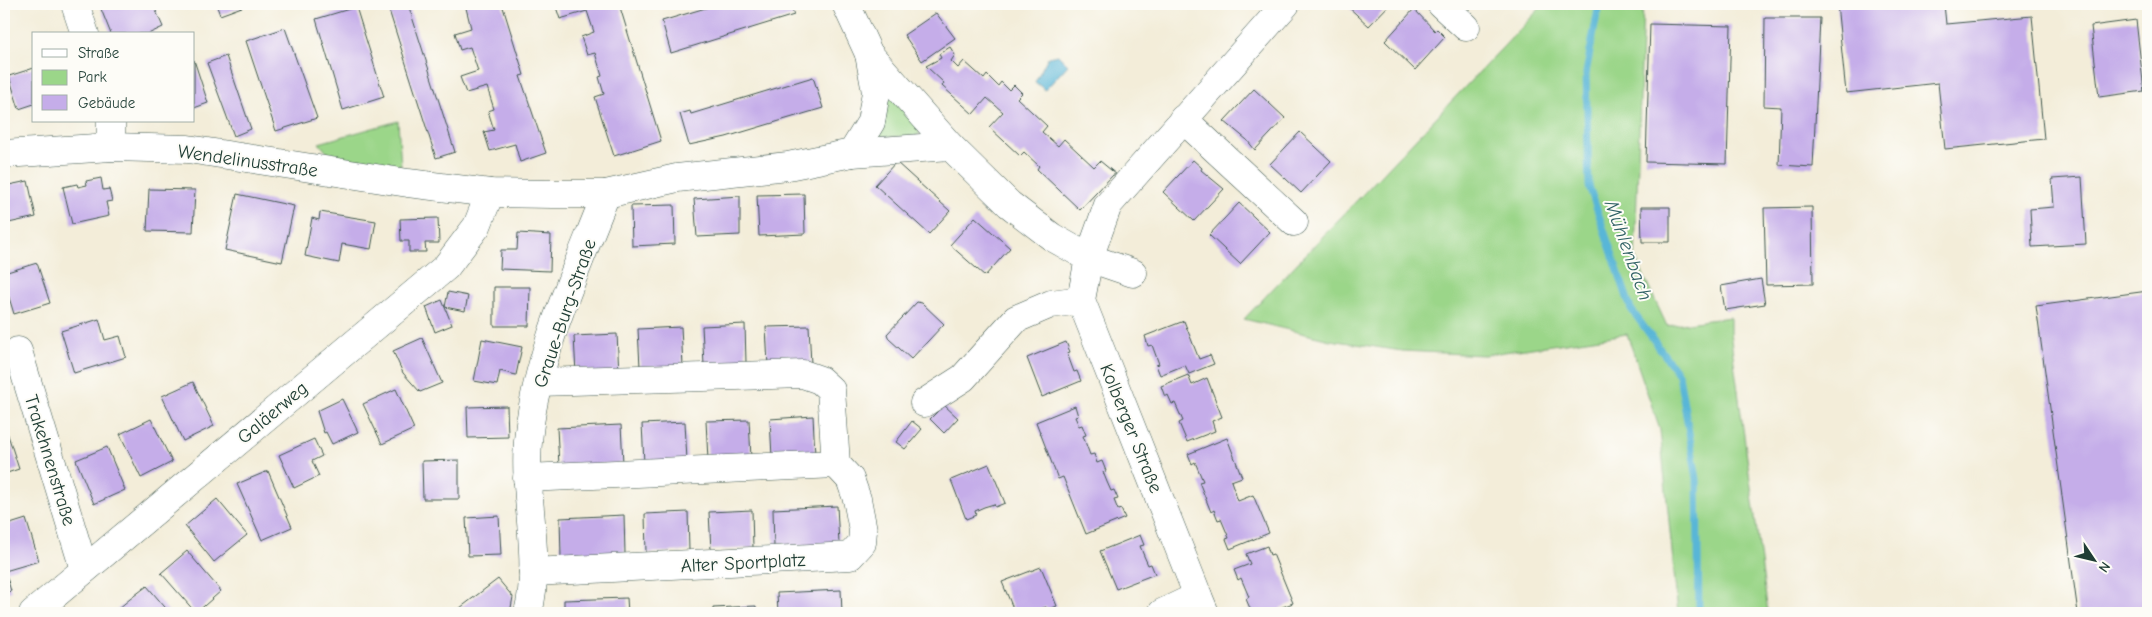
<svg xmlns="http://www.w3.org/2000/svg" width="2152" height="617" viewBox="0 0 2152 617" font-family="'Comic Neue',sans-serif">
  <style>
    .green { fill: #9bd689; stroke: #5d8a5e }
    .water { fill: #59b6d7; stroke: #3c7a86 }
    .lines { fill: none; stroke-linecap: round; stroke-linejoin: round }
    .stream { stroke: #59b6d7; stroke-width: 7 }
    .building { fill: #c5ade9 }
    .street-casing { stroke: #3f574d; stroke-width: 29 }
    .street { stroke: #fff; stroke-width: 28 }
    .labels { text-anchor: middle; stroke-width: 4; stroke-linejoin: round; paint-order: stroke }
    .street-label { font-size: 19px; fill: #1f3d34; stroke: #fdfcf7 }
    .water-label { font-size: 20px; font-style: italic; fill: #306165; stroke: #fdfcf7 }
  </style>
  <rect width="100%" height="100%" fill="#fdfcf7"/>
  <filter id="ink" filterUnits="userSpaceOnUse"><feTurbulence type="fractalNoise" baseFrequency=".02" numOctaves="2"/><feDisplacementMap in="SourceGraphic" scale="10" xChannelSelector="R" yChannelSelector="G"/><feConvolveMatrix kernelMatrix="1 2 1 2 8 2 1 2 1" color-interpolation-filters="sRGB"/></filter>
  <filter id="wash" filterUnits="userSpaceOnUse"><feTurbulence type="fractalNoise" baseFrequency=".0096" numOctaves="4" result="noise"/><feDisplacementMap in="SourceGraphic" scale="20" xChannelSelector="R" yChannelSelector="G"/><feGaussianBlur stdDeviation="1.12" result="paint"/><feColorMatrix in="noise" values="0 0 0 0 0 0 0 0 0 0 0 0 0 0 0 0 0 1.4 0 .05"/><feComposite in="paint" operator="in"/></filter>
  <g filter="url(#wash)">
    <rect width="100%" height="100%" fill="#f3edd9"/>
    <g class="green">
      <polygon points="1544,4 1643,4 1635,257 1667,326 1730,317 1730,332 1768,613 1678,613 1660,430 1627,334 1484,355 1402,351 1330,340 1244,319"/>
      <polygon points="885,91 921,128 918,136 878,137"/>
      <polygon points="398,121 401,166 330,156 319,143"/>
    </g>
    <polygon class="water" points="1058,55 1068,65 1045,90 1035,82 1048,57"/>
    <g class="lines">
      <polyline class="stream" points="1599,4 1586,73 1589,186 1631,309 1679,375 1697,479 1699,613"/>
    </g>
    <g id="blocks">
      <g class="building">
        <polygon points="99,4 153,4 163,27 148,34 111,34"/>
        <polygon points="216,4 250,4 220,15"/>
        <polygon points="387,4 408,4 455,152 436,158"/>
        <polygon points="465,4 502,4 524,75 520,76 546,153 520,162 515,144 490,151 484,132 494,130 488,111 494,109 487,87 466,93 460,77 478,71 470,47 460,50 455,33 471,28"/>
        <polygon points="555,4 619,4 661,141 614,156 595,97 604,94 599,77 602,76 595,53 587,55 581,37 594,32 587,11 560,19"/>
        <polygon points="719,4 790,4 794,15 671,53 662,21"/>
        <polygon points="1345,4 1390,4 1369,26"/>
        <polygon points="1837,4 1944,4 1946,24 2032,16 2044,139 1945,149 1938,83 1846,93"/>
        <polygon points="356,7 384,97 343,110 316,19"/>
        <polygon points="1414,9 1435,31 1437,29 1445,37 1415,70 1385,41"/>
        <polygon points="936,13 955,38 922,61 904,35"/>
        <polygon points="1765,18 1820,18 1813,167 1779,165 1781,107 1764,106"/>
        <polygon points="2136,20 2144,91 2099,97 2091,26"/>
        <polygon points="1650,24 1731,26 1727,164 1646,162"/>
        <polygon points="285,28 317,118 276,131 246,41"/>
        <polygon points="950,47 955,55 951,61 958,68 964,61 984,79 987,75 998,86 1001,82 1009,90 1014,85 1022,93 1017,98 1047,126 1042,132 1058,146 1064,139 1094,167 1100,161 1117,175 1113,175 1080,210 1037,169 1039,166 1024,152 1020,156 989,127 1003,112 987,98 973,114 942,86 944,83 926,66 941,58 939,54"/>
        <polygon points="226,56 251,129 234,136 207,63"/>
        <polygon points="194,60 208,103 194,108"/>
        <polygon points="34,68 34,104 19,109 9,76"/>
        <polygon points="813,77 823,108 726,137 689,145 680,114 690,111 691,114"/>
        <polygon points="1254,89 1285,118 1255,150 1247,140 1224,121"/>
        <polygon points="1300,132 1331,161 1301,193 1270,164"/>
        <polygon points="1193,160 1202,168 1201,170 1224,189 1194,221 1163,192"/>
        <polygon points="896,162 950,211 929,234 875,185"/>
        <polygon points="2082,177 2086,244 2032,247 2030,209 2054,207 2052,179"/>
        <polygon points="101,178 103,190 109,189 112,201 106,202 109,216 72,224 63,187 77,184 78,187 87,185 86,181"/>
        <polygon points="28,181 36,217 4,224 4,186"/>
        <polygon points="149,189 195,190 193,232 147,231"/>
        <polygon points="237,194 294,206 282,262 225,250"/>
        <polygon points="804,194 805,234 759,236 757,195"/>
        <polygon points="740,196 740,235 697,237 694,199"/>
        <polygon points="1239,203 1270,232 1240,264 1209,235"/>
        <polygon points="674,205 675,244 632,246 631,206"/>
        <polygon points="1641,207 1670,207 1670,242 1642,242"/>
        <polygon points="1812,207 1813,284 1766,285 1764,208"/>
        <polygon points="320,212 376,221 371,249 342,244 339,263 305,256 312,218 319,220"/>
        <polygon points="975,217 1010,248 985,276 950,245"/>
        <polygon points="438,218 439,243 425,243 426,252 409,252 409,241 401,241 400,219"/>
        <polygon points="518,233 551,235 550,271 500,269 501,250 517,250"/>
        <polygon points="37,263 50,303 14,314 4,281 4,273"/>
        <polygon points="1761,279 1765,304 1725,310 1721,286"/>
        <polygon points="494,287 530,287 529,326 494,326"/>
        <polygon points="2148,291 2148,613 2078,613 2036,306"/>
        <polygon points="448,292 468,296 465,311 445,307"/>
        <polygon points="442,300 452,325 435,332 426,307"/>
        <polygon points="917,302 922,303 944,324 911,359 889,339 887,334"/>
        <polygon points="99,319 105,340 120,336 126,357 74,373 61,331"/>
        <polygon points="1184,321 1199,359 1210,355 1214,364 1189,374 1185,365 1160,375 1156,365 1159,364 1152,345 1148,346 1145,336"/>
        <polygon points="745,324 746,363 704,365 702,326"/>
        <polygon points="809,326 811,364 768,366 766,327"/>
        <polygon points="681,327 683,366 640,367 638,329"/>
        <polygon points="617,334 619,373 576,374 574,336"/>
        <polygon points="422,338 442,383 420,392 403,373 393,351"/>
        <polygon points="482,339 522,347 516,375 500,371 497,385 474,381"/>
        <polygon points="1066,342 1070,352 1067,353 1074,372 1077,371 1081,381 1042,397 1027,358"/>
        <polygon points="1188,375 1192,385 1207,378 1222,417 1212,421 1215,431 1187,442 1179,423 1183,421 1175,403 1172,404 1168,395 1165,397 1161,386"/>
        <polygon points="193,382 214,426 183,441 162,396"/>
        <polygon points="396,389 414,429 382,444 363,404"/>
        <polygon points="342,399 358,432 332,444 326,432 324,433 317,411"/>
        <polygon points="944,405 958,418 944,433 930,419"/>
        <polygon points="507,406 508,437 468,438 467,407"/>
        <polygon points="1075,406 1078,416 1075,417 1079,426 1082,425 1086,435 1083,436 1090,455 1094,454 1097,463 1102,461 1106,471 1103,472 1107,482 1111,491 1114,490 1118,499 1114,500 1118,510 1121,509 1125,518 1086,534 1063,477 1058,479 1036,422"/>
        <polygon points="813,416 815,455 772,457 770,419"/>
        <polygon points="151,419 172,462 141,478 120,434"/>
        <polygon points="749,420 751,458 708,460 706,421"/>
        <polygon points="912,421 922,429 905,449 896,442"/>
        <polygon points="685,422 687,461 644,463 642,424"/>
        <polygon points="621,425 623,463 559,466 557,428"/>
        <polygon points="6,429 19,469 4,474 4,430"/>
        <polygon points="1227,438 1242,477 1231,481 1238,501 1253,495 1269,533 1230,549 1226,539 1229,538 1221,519 1218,520 1214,510 1211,512 1199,482 1203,481 1195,462 1192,464 1188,454"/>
        <polygon points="314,439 322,456 312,461 319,476 294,488 279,455"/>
        <polygon points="107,447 125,490 94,504 76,460"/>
        <polygon points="459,460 459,499 423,499 422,461"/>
        <polygon points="989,464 1005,503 995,507 994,504 984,507 975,511 976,515 966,519 951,480"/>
        <polygon points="268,471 292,527 262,540 237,484"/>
        <polygon points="217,499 247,535 214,562 185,526"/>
        <polygon points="837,506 839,544 774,547 773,509"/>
        <polygon points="752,510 753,548 711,550 709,512"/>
        <polygon points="688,512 689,551 646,553 645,514"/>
        <polygon points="624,515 625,554 561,557 560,518"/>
        <polygon points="499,516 501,555 468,556 466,518"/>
        <polygon points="26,519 39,561 5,571 11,591 4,593 4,526"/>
        <polygon points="1140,535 1144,545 1140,546 1144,556 1148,565 1151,564 1155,574 1116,589 1100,551"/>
        <polygon points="1267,546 1270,555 1273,554 1293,603 1280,608 1282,613 1252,613 1246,599 1249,597 1241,578 1238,580 1234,570 1250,564 1246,554"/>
        <polygon points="187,551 221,591 196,613 161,573"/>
        <polygon points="1041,567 1057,606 1047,610 1046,607 1029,613 1015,613 1002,582"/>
        <polygon points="498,579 513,597 510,613 464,613 460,608"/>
        <polygon points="147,586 170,613 113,613 130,599"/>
        <polygon points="841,590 842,613 778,613 777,593"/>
        <polygon points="627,598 628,613 564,613 564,600"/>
        <polygon points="756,606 756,613 713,613 713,608"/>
        <polygon points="692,609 692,613 649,613 649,611"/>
      </g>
    </g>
  </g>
  <g filter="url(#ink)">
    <use href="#blocks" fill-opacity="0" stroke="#3f574d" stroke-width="1"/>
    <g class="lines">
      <defs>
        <g id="street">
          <polyline points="75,4 85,34"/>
          <polyline points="846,4 869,54 950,146 1009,204 1052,237 1089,258 1133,273"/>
          <polyline points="1441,4 1466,27"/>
          <polyline points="1183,119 1294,222"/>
          <polyline points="111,121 111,147"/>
          <polyline points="852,153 950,146"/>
          <polyline points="4,154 111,147 188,149 408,183 490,193 553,194 606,194 677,178 788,166 852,153 871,122 876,92 869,54"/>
          <polyline points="18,351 84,569"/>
          <polyline points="924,403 963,378 1016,319 1051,304 1081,300"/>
          <polyline points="527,478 836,464"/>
          <polyline points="533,572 850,556 862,543 863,530 857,499 850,479 836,464 831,390 820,380 803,374 539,382"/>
          <polyline points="1198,596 1081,300 1089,258 1108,205 1286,4"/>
          <polyline points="33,613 446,267 477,226 490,193"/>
          <path d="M528 613C543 555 521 491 529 432 538 351 577 269 606 194"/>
          <polyline points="1162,613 1198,596 1205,613"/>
        </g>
      </defs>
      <use href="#street" class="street-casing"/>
      <use href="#street" class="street"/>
    </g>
  </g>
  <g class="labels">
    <g class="street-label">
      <text transform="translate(248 160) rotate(8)" y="7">Wendelinusstraße</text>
      <text transform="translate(564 313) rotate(-71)" y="7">Graue-Burg-Straße</text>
      <text transform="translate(272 412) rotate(-40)" y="7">Galäerweg</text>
      <text transform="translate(1132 428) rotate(68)" y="7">Kolberger Straße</text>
      <text transform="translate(51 460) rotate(73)" y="7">Trakehnenstraße</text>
      <text transform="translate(743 562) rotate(-3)" y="7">Alter Sportplatz</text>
    </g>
    <g class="water-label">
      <text transform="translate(1629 250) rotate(70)" y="7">Mühlenbach</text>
    </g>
  </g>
  <rect width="2152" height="617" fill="none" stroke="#fdfcf7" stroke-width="20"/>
  <rect x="32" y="32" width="162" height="90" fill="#fdfcf7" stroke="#a4b0a9"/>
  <rect x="42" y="49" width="25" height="8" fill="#ffffff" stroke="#a4b0a9"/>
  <text x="78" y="58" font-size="15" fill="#1f3d34">Straße</text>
  <rect x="42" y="70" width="25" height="15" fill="#9bd689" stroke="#a4b0a9"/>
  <text x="78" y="82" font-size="15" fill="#1f3d34">Park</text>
  <rect x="42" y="95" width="25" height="15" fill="#c5ade9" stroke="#a4b0a9"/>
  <text x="78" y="108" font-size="15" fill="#1f3d34">Gebäude</text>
  <g transform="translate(2094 560) rotate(125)" stroke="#fdfcf7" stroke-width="4" paint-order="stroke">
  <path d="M0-4L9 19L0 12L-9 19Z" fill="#1f3d34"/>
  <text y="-8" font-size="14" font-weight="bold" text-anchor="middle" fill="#1f3d34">N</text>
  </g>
</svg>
